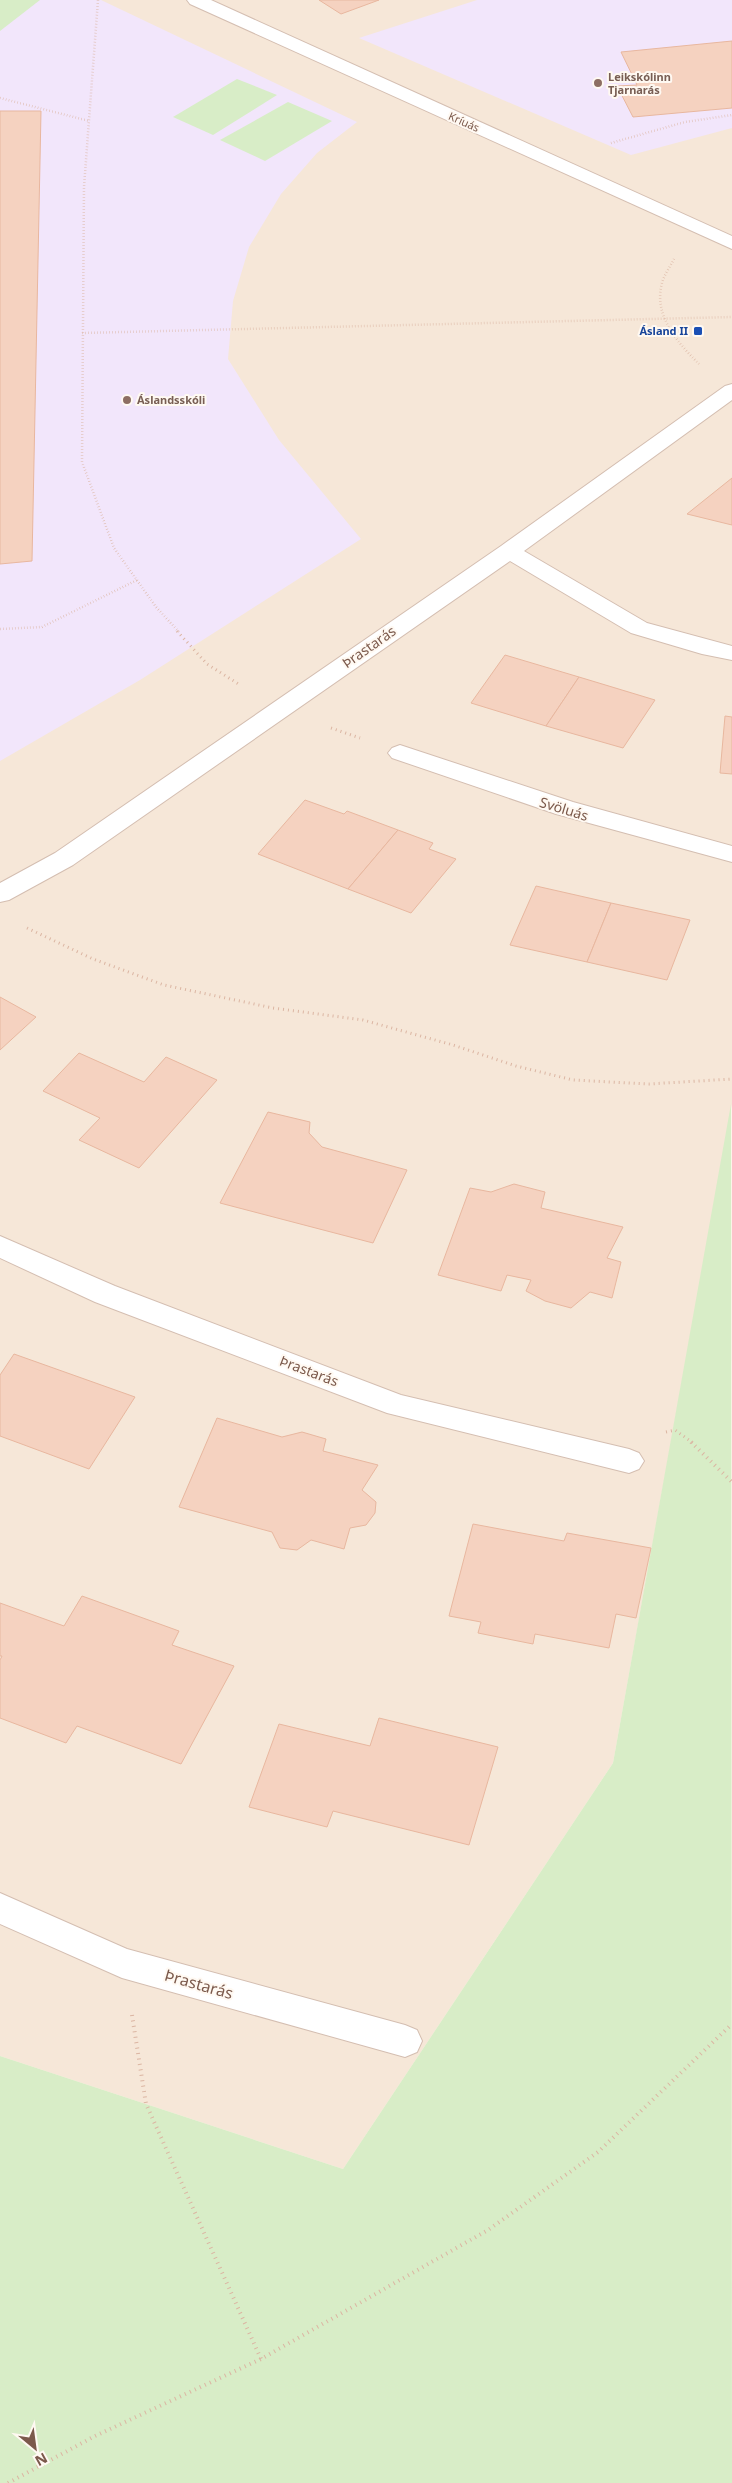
<svg xmlns="http://www.w3.org/2000/svg" width="732" height="2483" viewBox="0 0 732 2483" font-family="'Noto Sans',sans-serif">
  <style>
    .residential { fill: #f6e7d8 }
    .education { fill: #f2e6fb }
    .green { fill: #d8edc7 }
    .building { fill: #f5d2c0; stroke: #e8b79f }
    .lines { fill: none; stroke-linecap: round; stroke-linejoin: round }
    .street-casing { stroke: #d4beb1; stroke-width: 2 }
    .path-far2 { stroke: #dbb5a2; stroke-width: 2.5; stroke-dasharray: 0.5 2.5; stroke-linecap: butt }
    .path-far1 { stroke: #dbb5a2; stroke-width: 3; stroke-dasharray: 1 4; stroke-linecap: butt }
    .path { stroke: #dbb5a2; stroke-width: 4; stroke-dasharray: 1 4.5; stroke-linecap: butt }
    .street { fill: #fff; fill-rule: evenodd }
    .education-dot { fill: #8d6e63; stroke: #fff9f2; stroke-width: 2 }
    .transit-dot { fill: #1a4fb4; stroke: #fff9f2; stroke-width: 2 }
    .labels { text-anchor: middle; stroke-width: 4; stroke-linejoin: round; paint-order: stroke }
    .far-education-label { font-size: 11px; font-weight: bold; fill: #785e54; stroke: #fff9f2; text-anchor: start }
    .far-street-label { font-size: 11px; fill: #7b594b; stroke: #fff9f2 }
    .far-transit-label { font-size: 11px; font-weight: bold; fill: #164399; stroke: #fff9f2; text-anchor: end }
    .street-label { font-size: 14px; fill: #7b594b; stroke: #fff9f2 }
    .near-street-label { font-size: 16px; fill: #7b594b; stroke: #fff9f2 }
  </style>
  <rect width="100%" height="100%" fill="#fef5ea"/>
  <polygon class="residential" points="0,0 732,0 732,1104 613,1763 343,2169 0,2056"/>
  <g class="education">
    <polygon points="0,0 101,0 357,122 317,153 281,194 249,247 233,301 228,359 279,440 361,539 140,680 0,761"/>
    <polygon points="477,0 732,0 732,128 631,155 359,38"/>
  </g>
  <g class="green">
    <polygon points="0,0 40,0 0,31"/>
    <polygon points="237,79 277,95 213,135 173,117"/>
    <polygon points="288,102 332,121 265,161 220,140"/>
    <polygon points="731,1104 732,2483 0,2483 0,2056 343,2169 613,1763"/>
  </g>
  <g class="building">
    <polygon points="319,0 379,0 341,14"/>
    <polygon points="732,41 732,108 633,117 617,86 637,85 621,52"/>
    <polygon points="0,111 41,111 32,561 0,564"/>
    <polygon points="732,478 732,525 687,514"/>
    <polygon points="505,655 579,677 546,726 471,703"/>
    <polygon points="579,677 655,700 623,748 546,726"/>
    <polygon points="725,716 732,717 732,774 720,773"/>
    <polygon points="305,800 344,814 347,811 398,830 348,889 258,854"/>
    <polygon points="398,830 433,843 429,849 456,859 411,913 348,889"/>
    <polygon points="536,886 611,903 587,962 510,945"/>
    <polygon points="611,903 690,920 667,980 587,962"/>
    <polygon points="0,997 36,1017 0,1050"/>
    <polygon points="79,1053 144,1082 166,1057 217,1080 139,1168 79,1140 100,1118 43,1091"/>
    <polygon points="268,1112 310,1122 309,1133 322,1147 407,1170 373,1243 220,1203"/>
    <polygon points="514,1184 545,1192 541,1208 623,1227 607,1258 621,1262 612,1298 590,1292 571,1308 545,1301 526,1291 531,1280 507,1275 501,1291 438,1275 470,1188 491,1192"/>
    <polygon points="14,1354 135,1397 89,1469 0,1436 0,1375"/>
    <polygon points="217,1418 282,1437 302,1432 326,1439 323,1451 378,1465 362,1490 376,1502 375,1513 366,1525 350,1528 344,1549 311,1540 297,1550 280,1548 272,1532 179,1507"/>
    <polygon points="473,1524 564,1541 567,1533 651,1548 636,1618 616,1614 609,1648 535,1634 533,1644 478,1633 481,1622 449,1616"/>
    <polygon points="82,1596 179,1631 172,1645 234,1666 181,1764 77,1726 66,1743 0,1718 0,1660 2,1656 0,1656 0,1603 64,1626"/>
    <polygon points="379,1718 498,1747 469,1845 333,1811 327,1827 249,1807 279,1724 370,1746"/>
  </g>
  <g class="lines">
    <defs>
      <g id="street">
        <polygon points="187,0 211,0 732,236 732,249 190,4"/>
        <polygon points="732,384 732,400 524,551 647,623 732,646 732,660 702,654 631,633 510,561 73,865 9,900 0,902 0,883 55,853 501,546 725,386"/>
        <polygon points="400,745 573,802 732,846 732,862 556,814 392,758 388,753 392,748"/>
        <polygon points="0,1236 115,1286 401,1395 629,1449 639,1453 644,1461 639,1469 629,1473 387,1413 95,1302 0,1258"/>
        <polygon points="0,1893 127,1949 405,2025 417,2030 422,2041 417,2052 405,2057 122,1978 0,1924"/>
      </g>
    </defs>
    <use href="#street" class="street-casing"/>
    <g class="path-far2">
      <polyline points="98,0 84,187 82,462 114,548 156,607 179,632"/>
      <polyline points="0,98 89,121"/>
      <polyline points="611,143 685,122 732,115"/>
      <path d="M674 259C670 267 664 275 662 283 653 316 678 343 699 364"/>
      <polyline points="82,333 732,317"/>
      <polyline points="0,629 42,627 137,580"/>
    </g>
    <g class="path-far1">
      <polyline points="177,631 207,664 240,685"/>
      <polyline points="331,728 360,738"/>
      <polyline points="27,928 93,959 164,985 273,1008 363,1020 453,1045 516,1066 573,1080 649,1084 732,1079"/>
      <polyline points="666,1432 675,1430 693,1443"/>
    </g>
    <g class="path">
      <polyline points="691,1442 732,1482"/>
      <polyline points="132,2015 146,2104 261,2359"/>
      <polyline points="8,2483 95,2436 261,2359 488,2230 598,2152 732,2024"/>
    </g>
    <use href="#street" class="street"/>
  </g>
  <g class="education-dot">
    <circle cx="598" cy="83" r="5"/>
    <circle cx="127" cy="400" r="5"/>
  </g>
  <rect class="transit-dot" x="693" y="326" width="10" height="10" rx="2.5"/>
  <g class="labels">
    <g class="far-education-label">
      <text x="608" y="81">Leikskólinn<tspan x="608" dy="13">Tjarnarás</tspan></text>
      <text x="137" y="404">Áslandsskóli</text>
    </g>
    <g class="far-street-label">
      <text transform="translate(464 122) rotate(24)" y="4">Kríuás</text>
    </g>
    <g class="far-transit-label">
      <text x="688" y="335">Ásland II</text>
    </g>
    <g class="street-label">
      <text transform="translate(369 647) rotate(-35)" y="5">Þrastarás</text>
      <text transform="translate(564 809) rotate(17)" y="5">Svöluás</text>
      <text transform="translate(309 1371) rotate(21)" y="5">Þrastarás</text>
    </g>
    <g class="near-street-label">
      <text transform="translate(199 1984) rotate(16)" y="6">Þrastarás</text>
    </g>
  </g>
  <g transform="translate(35 2448) rotate(151)" stroke="#fff9f2" stroke-width="4" paint-order="stroke">
  <path d="M0-4L9 19L0 12L-9 19Z" fill="#7b594b"/>
  <text y="-8" font-size="14" font-weight="bold" text-anchor="middle" fill="#7b594b">N</text>
  </g>
</svg>
